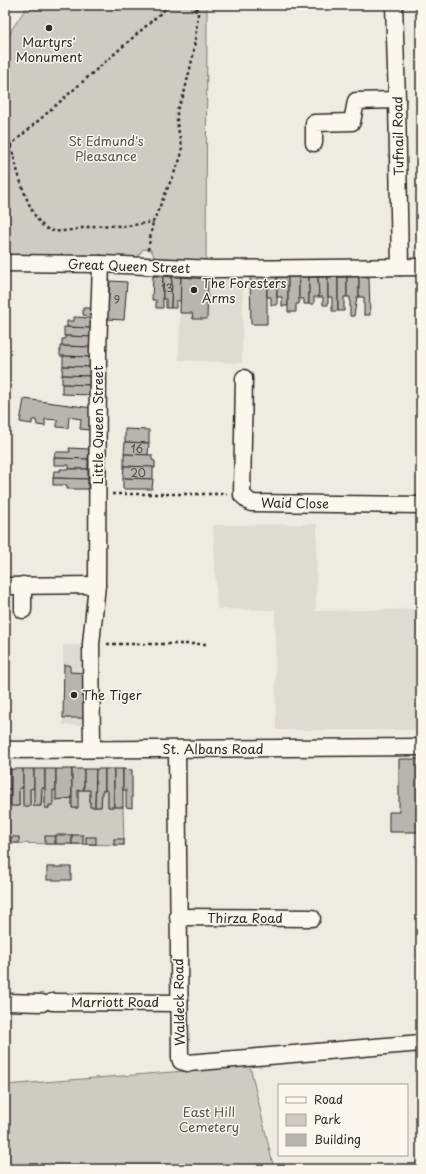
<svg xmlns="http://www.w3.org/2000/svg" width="426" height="1174" viewBox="0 0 426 1174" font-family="'Playpen Sans',sans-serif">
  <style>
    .built { fill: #dedbd1 }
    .green { fill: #cecbc2; stroke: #7c7b76 }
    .building { fill: #b8b5ae; stroke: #2b2b2b }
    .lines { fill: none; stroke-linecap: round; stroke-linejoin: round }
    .minor-casing { stroke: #2b2b2b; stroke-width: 19 }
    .path { stroke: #2b2b2b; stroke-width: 2.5; stroke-dasharray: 3 3; stroke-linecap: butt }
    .minor { stroke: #fbf7ec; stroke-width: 16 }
    .poi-dot { fill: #2b2b2b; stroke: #fbf7ec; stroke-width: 1.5 }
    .labels { text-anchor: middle; stroke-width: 3; stroke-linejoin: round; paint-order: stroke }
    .number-label { font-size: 11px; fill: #4e4e4c }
    .poi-label { font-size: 13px; fill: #2b2b2b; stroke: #fbf7ec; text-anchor: start }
    .street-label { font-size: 13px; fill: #2b2b2b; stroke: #fbf7ec }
    .park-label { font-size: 13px; fill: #545351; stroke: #fbf7ec }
  </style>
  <rect width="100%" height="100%" fill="#eeebe0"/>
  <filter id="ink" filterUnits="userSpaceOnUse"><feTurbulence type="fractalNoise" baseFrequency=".025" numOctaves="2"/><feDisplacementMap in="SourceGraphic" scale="8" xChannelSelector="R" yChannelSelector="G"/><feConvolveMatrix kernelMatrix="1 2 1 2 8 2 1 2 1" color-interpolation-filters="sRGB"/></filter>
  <g filter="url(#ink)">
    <g class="built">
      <polygon points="181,277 243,279 242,363 179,360"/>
      <polygon points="317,524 316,611 421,609 421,730 276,730 275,610 217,609 213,525"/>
      <polygon points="63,645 86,645 85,725 63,725"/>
    </g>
    <g class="green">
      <polygon points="28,5 207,5 206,261 156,260 151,250 143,249 135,261 5,256 5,48 12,29"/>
      <polygon points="19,788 23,788 23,806 30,806 30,789 34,788 34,806 41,806 42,788 45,788 45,808 49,808 53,790 56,790 56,800 72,798 72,808 77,808 78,790 90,790 90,807 101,807 102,791 108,791 108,807 123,807 124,845 5,843 5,806 8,806 7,789 11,789 11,806 19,806"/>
      <polygon points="250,1066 274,1169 5,1169 5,1085"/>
    </g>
    <g class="building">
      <polygon points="153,276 163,276 163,308 156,308 156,300 152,300"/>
      <polygon points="163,276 172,277 171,308 166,308 166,299 163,299"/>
      <polygon points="172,277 181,277 181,301 176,301 176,308 171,308"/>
      <polygon points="181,277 208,279 207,319 193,319 192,313 180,313"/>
      <polygon points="250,277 267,277 267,324 251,324"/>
      <polygon points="267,277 277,277 277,305 271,305 271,297 267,297"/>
      <polygon points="277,277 288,277 288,306 282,306 282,297 277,297"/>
      <polygon points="288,277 299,277 299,304 296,304 296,312 288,312"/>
      <polygon points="299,277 309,277 309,304 304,304 304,299 299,299"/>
      <polygon points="309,277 318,277 319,297 314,297 314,304 309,304"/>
      <polygon points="318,277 328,277 328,305 323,305 323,297 319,297"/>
      <polygon points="328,277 338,277 338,311 332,311 332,297 328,297"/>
      <polygon points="338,277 347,277 347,297 344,297 344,311 338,311"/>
      <polygon points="347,277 359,277 359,297 357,297 354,316 350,316 350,297 347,297"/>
      <polygon points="359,277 369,277 370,315 364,315 364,297 359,297"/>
      <polygon points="110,281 127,282 124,320 107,319"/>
      <polygon points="83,308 93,308 93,316 83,315"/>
      <polygon points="74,317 93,318 93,328 67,327 67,321 74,321"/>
      <polygon points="64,327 93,328 93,337 64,336"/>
      <polygon points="65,336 93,337 92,347 62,346 62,339 65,339"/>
      <polygon points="60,346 92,347 92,357 60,356"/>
      <polygon points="63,356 92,357 91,367 63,366"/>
      <polygon points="63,366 91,367 91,376 62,375"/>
      <polygon points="62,375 91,376 91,385 62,384"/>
      <polygon points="62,384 91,385 91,395 62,394"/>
      <polygon points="24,399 92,408 90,430 80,429 81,419 69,417 68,428 57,427 57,420 45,419 45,426 37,425 36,420 32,420 32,424 20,422"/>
      <polygon points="125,429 149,430 149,443 125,442"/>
      <polygon points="125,442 149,443 148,455 124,454"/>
      <polygon points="69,448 89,449 88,459 54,458 55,452 70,452"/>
      <polygon points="124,454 152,455 152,460 155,461 155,468 124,466"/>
      <polygon points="54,458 88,459 88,469 69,469 69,465 54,465"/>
      <polygon points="124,466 153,467 153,479 123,478"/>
      <polygon points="60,469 88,469 88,479 53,478 54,471 61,471"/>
      <polygon points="53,478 88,479 88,489 67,489 67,485 53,485"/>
      <polygon points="123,478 153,479 152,489 123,489"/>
      <polygon points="64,665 70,665 70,672 85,673 85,718 63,718"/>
      <polygon points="399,759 421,759 421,832 389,832 389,812 399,812"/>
      <polygon points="5,769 11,769 11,789 7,789 8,806 5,806"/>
      <polygon points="11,769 23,769 23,788 19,788 19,806 11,806"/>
      <polygon points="23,769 34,769 34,788 30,789 30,806 23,806"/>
      <polygon points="34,769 45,769 45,788 42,788 41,806 34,806"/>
      <polygon points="45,769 56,769 56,790 53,790 53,805 49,805 49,808 45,808"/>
      <polygon points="56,769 72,769 72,798 56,800"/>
      <polygon points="72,769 84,769 84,790 78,790 78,808 72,808"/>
      <polygon points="84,769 96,769 95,807 90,807 90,790 84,790"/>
      <polygon points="96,769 105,769 105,790 102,791 101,807 95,807"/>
      <polygon points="105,769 114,769 114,807 108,807 108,791 105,790"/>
      <rect x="114" y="769" width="9" height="38"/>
      <polygon points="123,769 132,770 132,808 126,807 126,790 123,790"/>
      <rect x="56" y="835" width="16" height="9"/>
      <rect x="72" y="835" width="11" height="9"/>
      <rect x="45" y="836" width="10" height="8"/>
      <rect x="11" y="837" width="8" height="6"/>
      <rect x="86" y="837" width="10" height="7"/>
      <rect x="114" y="839" width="10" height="6"/>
      <rect x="47" y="867" width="24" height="13"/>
    </g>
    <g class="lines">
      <defs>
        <g id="minor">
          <polyline points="394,5 397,100 400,267"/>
          <polyline points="314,143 314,123 352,122 356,101 397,100"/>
          <polyline points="5,263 101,264 214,269 421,267"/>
          <polyline points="244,378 242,495 251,503 421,505"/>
          <polyline points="23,585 23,610"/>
          <polyline points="5,586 97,585"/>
          <polyline points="92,749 91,644 97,585 98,351 101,264"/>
          <polyline points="177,749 180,1058 181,1061 188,1063 421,1043"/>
          <polyline points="5,750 421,747"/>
          <polyline points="178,917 312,918"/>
          <polyline points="5,1002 42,1003"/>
          <polyline points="52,1002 179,1003"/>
        </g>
      </defs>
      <use href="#minor" class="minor-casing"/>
      <g class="path">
        <polyline points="190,5 198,13"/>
        <path d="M11 146C16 166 29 223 50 230 59 234 84 227 95 226 105 225 116 226 126 226 135 225 144 223 153 222L181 157 182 146 177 124V110L184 94 193 56 198 14 197 5"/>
        <polyline points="5,150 170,5"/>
        <polyline points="148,250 153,222"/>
        <polyline points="112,494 227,494"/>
        <polyline points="107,644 207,644"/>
      </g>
      <use href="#minor" class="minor"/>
    </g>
  </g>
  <g class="poi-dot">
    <circle cx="49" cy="28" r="4"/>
    <circle cx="194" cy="290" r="4"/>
    <circle cx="74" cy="695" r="4"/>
  </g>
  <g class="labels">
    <g class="number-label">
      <text x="167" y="292">13</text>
      <text x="117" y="304">9</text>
      <text x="137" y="453">16</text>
      <text x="138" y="477">20</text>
    </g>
    <g class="poi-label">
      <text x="49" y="47" text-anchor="middle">Martyrs'<tspan x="49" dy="15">Monument</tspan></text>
      <text x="202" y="288">The Foresters<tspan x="202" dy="15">Arms</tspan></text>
      <text x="82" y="700">The Tiger</text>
    </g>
    <g class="street-label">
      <text transform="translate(398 136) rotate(-91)" y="5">Tufnail Road</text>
      <text transform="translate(129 266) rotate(2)" y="5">Great Queen Street</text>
      <text transform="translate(98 425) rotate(-90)" y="5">Little Queen Street</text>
      <text transform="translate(295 503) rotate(1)" y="5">Waid Close</text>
      <text x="213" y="754">St. Albans Road</text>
      <text x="245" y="923">Thirza Road</text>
      <text x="115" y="1007">Marriott Road</text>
      <text transform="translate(179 1002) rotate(-91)" y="5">Waldeck Road</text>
    </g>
    <g class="park-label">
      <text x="106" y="146">St Edmund's<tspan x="106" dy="15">Pleasance</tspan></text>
      <text x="209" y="1117">East Hill<tspan x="209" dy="15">Cemetery</tspan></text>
    </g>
  </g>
  <rect width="426" height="1174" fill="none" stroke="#fbf7ec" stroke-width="20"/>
  <rect x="10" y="10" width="406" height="1154" fill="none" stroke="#2b2b2b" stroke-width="1.5" filter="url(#ink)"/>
  <rect x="278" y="1084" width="130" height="72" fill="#fbf7ec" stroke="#a8a59f"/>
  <rect x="286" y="1097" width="20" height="6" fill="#fbf7ec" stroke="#a8a59f"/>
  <text x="314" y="1104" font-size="12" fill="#2b2b2b">Road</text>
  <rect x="286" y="1114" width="20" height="12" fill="#cecbc2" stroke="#a8a59f"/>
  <text x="314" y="1124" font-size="12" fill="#2b2b2b">Park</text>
  <rect x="286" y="1134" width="20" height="12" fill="#b8b5ae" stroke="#a8a59f"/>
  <text x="314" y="1144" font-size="12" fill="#2b2b2b">Building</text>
</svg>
